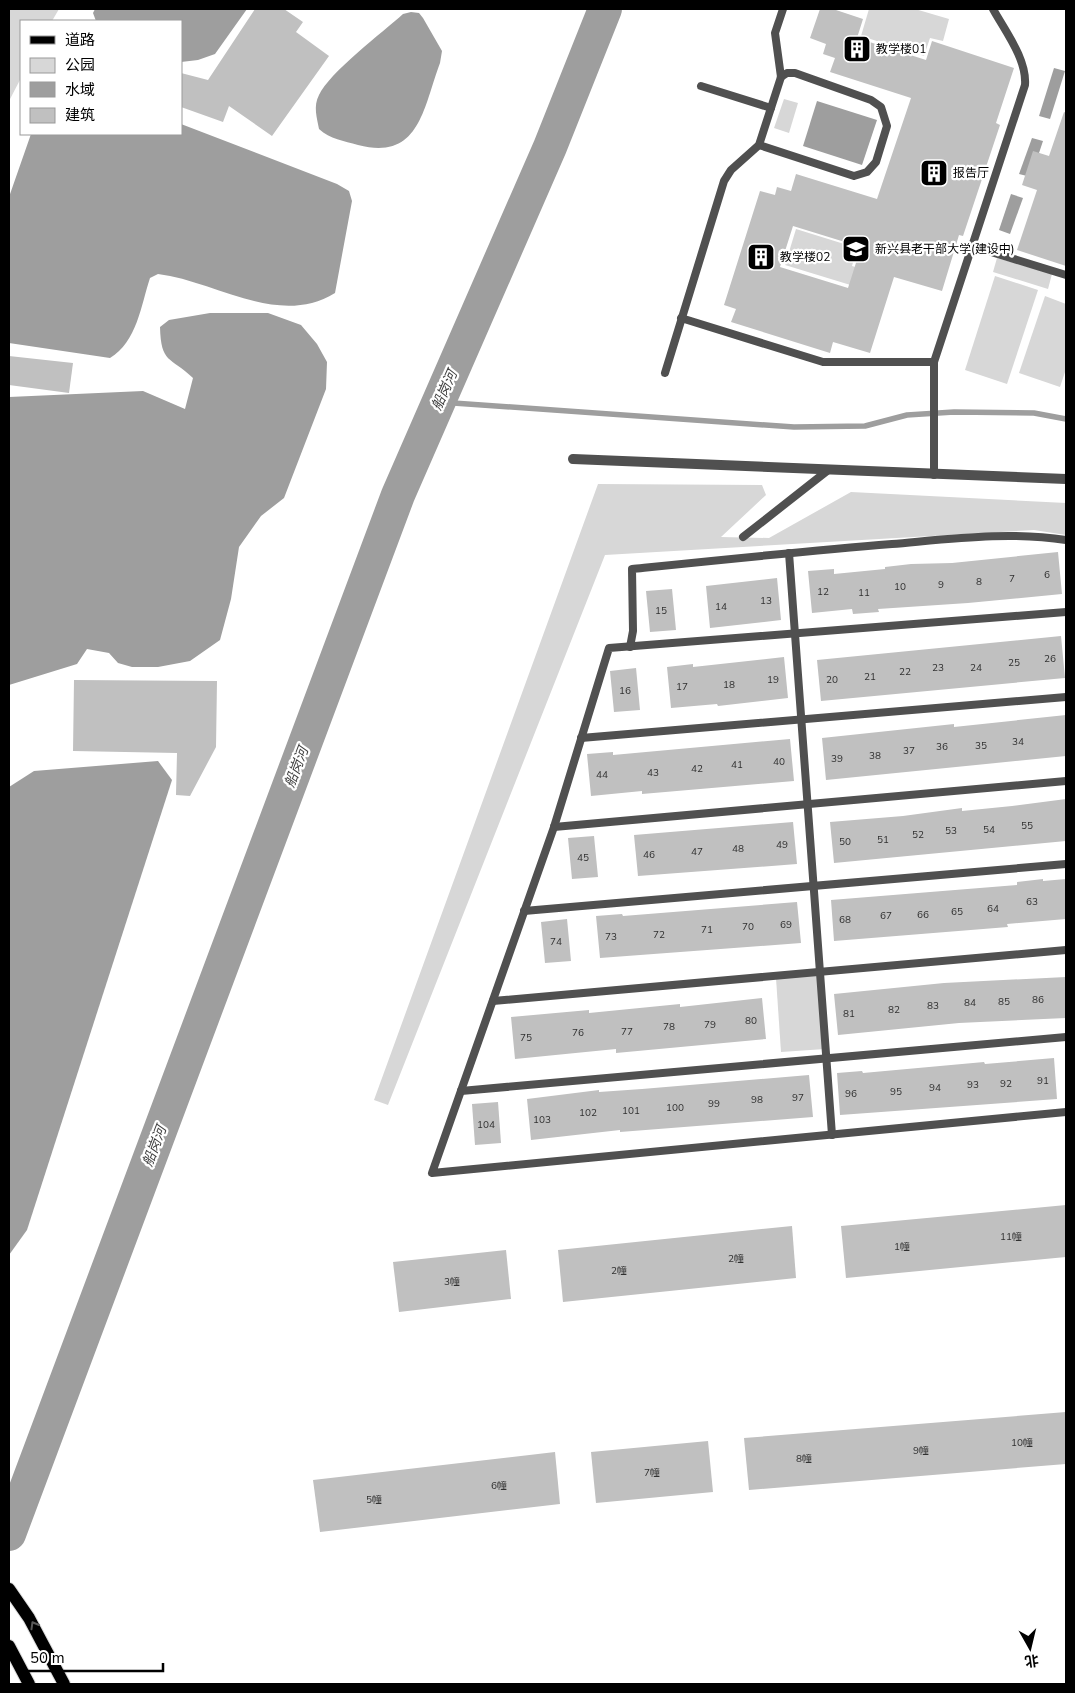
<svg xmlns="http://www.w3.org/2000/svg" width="1075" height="1693" viewBox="0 0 1075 1693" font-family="'Nunito Sans','Noto Sans SC',sans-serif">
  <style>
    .green { fill: #d7d7d7 }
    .water { fill: #9e9e9e }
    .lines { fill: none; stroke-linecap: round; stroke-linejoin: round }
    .stream { stroke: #9e9e9e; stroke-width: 5.5 }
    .river { stroke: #9e9e9e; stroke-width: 34 }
    .building { fill: #c0c0c0; fill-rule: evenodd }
    .primary-casing { stroke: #dbdbdb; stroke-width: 14 }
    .service { stroke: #505050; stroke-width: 8 }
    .minor { stroke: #505050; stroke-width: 10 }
    .primary { stroke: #000; stroke-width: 12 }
    .oneway { stroke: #595959 }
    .labels { text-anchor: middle; stroke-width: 4.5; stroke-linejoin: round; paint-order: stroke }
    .number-label { font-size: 10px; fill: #303030 }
    .poi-label { font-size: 12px; fill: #000; stroke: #fff; text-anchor: start }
    .water-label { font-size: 14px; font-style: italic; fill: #3f3f3f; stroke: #fff }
  </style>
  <rect width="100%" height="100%" fill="#fff"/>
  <g class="green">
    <polygon points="9,9 59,9 52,21 21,21 21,78 9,101"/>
    <polygon points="869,9 915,9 949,19 943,41 930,38 924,56 861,36"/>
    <polygon points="784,99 798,103 789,133 774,128"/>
    <polygon points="796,229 857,248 852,266 862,269 857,287 785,265"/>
    <polygon points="997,258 1052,274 1048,289 993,272"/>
    <polygon points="995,276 1038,290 1007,384 965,370"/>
    <polygon points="1045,296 1066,304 1066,369 1060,387 1019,373"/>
    <polygon points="598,484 762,485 766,495 721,537 769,538 851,492 1066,503 1066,535 1034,530 605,555 388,1105 374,1100"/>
    <polygon points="820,975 825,1049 781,1052 776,978"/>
  </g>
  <g class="water">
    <polygon points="95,9 247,9 215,54 198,60 181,62 181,21 96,21 93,13"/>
    <path d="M411 12 419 13 423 18 442 51 440 63C423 108 420 161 358 145 344 141 330 139 319 129 317 118 313 106 319 95 329 73 383 32 403 14Z"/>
    <polygon points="1054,68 1065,71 1050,119 1039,116"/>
    <polygon points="817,101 877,120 862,165 803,146"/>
    <path d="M181 124 337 184 349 191 352 201 335 293C278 328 216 281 158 274L150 278C141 305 137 342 110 358L9 343V197L31 134H181Z"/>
    <polygon points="1032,138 1043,141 1031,177 1019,174"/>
    <polygon points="1011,194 1023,198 1010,234 999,230"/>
    <path d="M210 313H268L301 325 317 344 327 362 326 389 284 498 261 516 239 547 231 599 220 640 190 661 158 667H132L118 663 109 653 87 649 77 664 9 685V397L143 391 185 409 193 378C170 356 161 364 160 327L169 320Z"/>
    <polygon points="158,761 172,780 27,1230 9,1255 9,787 34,771"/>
  </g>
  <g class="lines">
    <polyline class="stream" points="439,402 794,427 865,426 907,415 954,412 1034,413 1066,419"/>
    <polyline class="river" points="9,1534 398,495 550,147 605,9"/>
  </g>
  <g class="building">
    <polygon points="255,9 284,9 303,22 296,32 329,56 272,136 229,106 223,122 181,107 181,73 208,80"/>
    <path d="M820 9H833L863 19 857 38 926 60 932 41 1014 68 996 123 1000 125 963 236 959 235 942 291 894 277 870 353 833 342 830 353 731 322 736 309 724 305 760 191 775 195 777 187 791 191 796 174 877 199 911 98 830 72 835 58 823 54 826 44 810 38ZM793 226 861 247 848 288 780 267Z"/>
    <polygon points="1064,112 1066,113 1066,266 1017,250 1037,190 1022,185 1033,151 1049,156"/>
    <polygon points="9,356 73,363 69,393 9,385"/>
    <polygon points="1058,552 1062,594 968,603 878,609 879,612 853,614 852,609 812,613 808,571 834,569 834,574 885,569 885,567 911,564 952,563"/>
    <polygon points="777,578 781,620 710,628 706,586"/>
    <polygon points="672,589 676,630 650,632 646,591"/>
    <polygon points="1061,636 1065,678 821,701 817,660"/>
    <polygon points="784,657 788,698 718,706 717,704 671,708 667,667 693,664 693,667"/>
    <polygon points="636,668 640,710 614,712 610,671"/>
    <polygon points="74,680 217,681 216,747 190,796 176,795 177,753 73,751"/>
    <polygon points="1066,715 1066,756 826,780 822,738 954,724 954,727"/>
    <polygon points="790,739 794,781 642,794 642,791 591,796 587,754 613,752 613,755"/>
    <polygon points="1066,799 1066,841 834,863 830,822 903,816 962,808 962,811 1012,806"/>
    <polygon points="793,822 797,864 638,876 634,835"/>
    <polygon points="594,836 598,877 572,879 568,838"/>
    <polygon points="1043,879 1043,881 1066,879 1066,919 1007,924 1008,927 834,941 831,900 1017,885 1017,882"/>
    <polygon points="797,902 801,943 600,958 596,916 622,914 623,916"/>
    <polygon points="567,919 571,961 545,963 541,922"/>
    <polygon points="1066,977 1066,1018 959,1023 838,1035 834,994 944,983"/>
    <polygon points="762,998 766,1039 616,1053 616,1049 515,1059 511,1017 589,1010 589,1013 680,1004 680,1007"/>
    <polygon points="1054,1058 1057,1099 840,1115 837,1073 862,1071 863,1073 984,1062 985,1064"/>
    <polygon points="809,1075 813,1117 620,1132 620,1130 531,1140 527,1099 599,1090 599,1092 642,1089"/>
    <polygon points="498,1102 501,1143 475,1145 472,1104"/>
    <polygon points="1066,1205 1066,1257 846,1278 841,1226"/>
    <polygon points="792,1226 796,1278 563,1302 558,1250"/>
    <polygon points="506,1250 511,1299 399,1312 393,1262"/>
    <polygon points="1066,1412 1066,1464 749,1490 744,1438"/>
    <polygon points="708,1441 713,1492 596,1503 591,1452"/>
    <polygon points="555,1452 560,1504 320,1532 313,1480"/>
  </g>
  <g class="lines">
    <defs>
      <g id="primary">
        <polyline points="9,1589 29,1618 64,1684"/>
        <polyline points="9,1646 29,1684"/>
      </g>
    </defs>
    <use href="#primary" class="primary-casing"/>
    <g class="service">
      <polyline points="701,86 771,108"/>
      <polyline points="759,145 854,176 867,172 876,162 887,126 881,107 871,100 795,73 787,73 781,77"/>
      <polyline points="972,246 1066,275"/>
      <polyline points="681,318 823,362 934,362"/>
      <polyline points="665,373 724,181 731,170 759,145 781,77 775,33 783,9"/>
      <path d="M934 475V362L1025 85C1027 59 1005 31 993 9"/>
      <polyline points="743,537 827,471"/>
      <polyline points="789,553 832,1135"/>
      <polyline points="1066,612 609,648 554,827 432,1173 1066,1112"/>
      <path d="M630 647 633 631 632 569C719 560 805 551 892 544 950 539 1009 531 1066 540"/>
      <polyline points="581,738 1066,697"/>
      <polyline points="554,827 1066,781"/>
      <polyline points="524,911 1066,864"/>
      <polyline points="493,1001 1066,950"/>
      <polyline points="461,1091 1066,1037"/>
    </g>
    <polyline class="minor" points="573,459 1066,479"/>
    <use href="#primary" class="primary"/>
  </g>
  <defs><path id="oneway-chevron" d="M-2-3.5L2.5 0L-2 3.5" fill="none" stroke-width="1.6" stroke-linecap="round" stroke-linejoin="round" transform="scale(1.25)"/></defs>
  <use class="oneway" href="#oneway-chevron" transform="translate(34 1625) rotate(-120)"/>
  <defs>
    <symbol id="building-square" viewBox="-11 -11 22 22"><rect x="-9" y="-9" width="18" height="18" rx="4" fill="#000" stroke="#fff"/><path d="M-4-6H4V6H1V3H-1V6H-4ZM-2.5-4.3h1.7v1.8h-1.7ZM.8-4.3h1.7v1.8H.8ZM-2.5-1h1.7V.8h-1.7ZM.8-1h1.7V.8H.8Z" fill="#fff"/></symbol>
    <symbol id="school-square" viewBox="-11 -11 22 22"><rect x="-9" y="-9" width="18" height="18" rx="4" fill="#000" stroke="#fff"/><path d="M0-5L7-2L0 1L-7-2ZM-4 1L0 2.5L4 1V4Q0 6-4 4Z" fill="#fff"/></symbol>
  </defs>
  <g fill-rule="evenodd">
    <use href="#building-square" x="841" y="33" width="32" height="32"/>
    <use href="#building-square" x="918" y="157" width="32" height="32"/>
    <use href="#school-square" x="840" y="233" width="32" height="32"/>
    <use href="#building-square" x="745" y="241" width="32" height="32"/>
  </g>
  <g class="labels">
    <g class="number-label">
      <text x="1047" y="578">6</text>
      <text x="1012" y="582">7</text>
      <text x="979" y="585">8</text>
      <text x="941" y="588">9</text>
      <text x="900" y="590">10</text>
      <text x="823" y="595">12</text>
      <text x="864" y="596">11</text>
      <text x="766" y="604">13</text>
      <text x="721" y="610">14</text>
      <text x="661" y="614">15</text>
      <text x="1050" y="662">26</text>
      <text x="1014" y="666">25</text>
      <text x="938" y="671">23</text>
      <text x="976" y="671">24</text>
      <text x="905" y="675">22</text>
      <text x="870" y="680">21</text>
      <text x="773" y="683">19</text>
      <text x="832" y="683">20</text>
      <text x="729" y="688">18</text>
      <text x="682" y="690">17</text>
      <text x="625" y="694">16</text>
      <text x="1018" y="745">34</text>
      <text x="981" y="749">35</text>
      <text x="942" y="750">36</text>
      <text x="909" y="754">37</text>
      <text x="875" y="759">38</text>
      <text x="837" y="762">39</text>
      <text x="779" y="765">40</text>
      <text x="737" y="768">41</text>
      <text x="697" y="772">42</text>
      <text x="653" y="776">43</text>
      <text x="602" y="778">44</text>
      <text x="1027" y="829">55</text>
      <text x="989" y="833">54</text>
      <text x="951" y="834">53</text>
      <text x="918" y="838">52</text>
      <text x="883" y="843">51</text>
      <text x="845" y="845">50</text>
      <text x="782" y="848">49</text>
      <text x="738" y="852">48</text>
      <text x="697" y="855">47</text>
      <text x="649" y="858">46</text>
      <text x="583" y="861">45</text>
      <text x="1032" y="905">63</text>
      <text x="993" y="912">64</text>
      <text x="957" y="915">65</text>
      <text x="923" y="918">66</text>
      <text x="886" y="919">67</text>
      <text x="845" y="923">68</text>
      <text x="786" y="928">69</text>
      <text x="748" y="930">70</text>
      <text x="707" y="933">71</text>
      <text x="659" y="938">72</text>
      <text x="611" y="940">73</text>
      <text x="556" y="945">74</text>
      <text x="1038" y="1003">86</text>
      <text x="1004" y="1005">85</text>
      <text x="970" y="1006">84</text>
      <text x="933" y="1009">83</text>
      <text x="894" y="1013">82</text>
      <text x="849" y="1017">81</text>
      <text x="751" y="1024">80</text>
      <text x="710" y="1028">79</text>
      <text x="669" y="1030">78</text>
      <text x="627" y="1035">77</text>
      <text x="578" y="1036">76</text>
      <text x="526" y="1041">75</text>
      <text x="1043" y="1084">91</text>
      <text x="1006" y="1087">92</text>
      <text x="973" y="1088">93</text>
      <text x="935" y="1091">94</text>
      <text x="896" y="1095">95</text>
      <text x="851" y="1097">96</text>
      <text x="798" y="1101">97</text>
      <text x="757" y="1103">98</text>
      <text x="714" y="1107">99</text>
      <text x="675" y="1111">100</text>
      <text x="631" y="1114">101</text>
      <text x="588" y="1116">102</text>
      <text x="542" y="1123">103</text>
      <text x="486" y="1128">104</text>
      <text x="1011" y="1240">11幢</text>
      <text x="902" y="1250">1幢</text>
      <text x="736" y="1262">2幢</text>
      <text x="619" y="1274">2幢</text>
      <text x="452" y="1285">3幢</text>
      <text x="1022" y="1446">10幢</text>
      <text x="921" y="1454">9幢</text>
      <text x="804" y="1462">8幢</text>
      <text x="652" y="1476">7幢</text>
      <text x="499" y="1489">6幢</text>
      <text x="374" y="1503">5幢</text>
    </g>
    <g class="poi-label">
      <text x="876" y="53">教学楼01</text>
      <text x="953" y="177">报告厅</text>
      <text x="875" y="253">新兴县老干部大学(建设中)</text>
      <text x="780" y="261">教学楼02</text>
    </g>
    <g class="water-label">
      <text transform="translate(444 390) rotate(-66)" y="5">船岗河</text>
      <text transform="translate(296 767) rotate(-69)" y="5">船岗河</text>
      <text transform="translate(154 1146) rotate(-69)" y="5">船岗河</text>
    </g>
  </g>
  <rect width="1075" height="1693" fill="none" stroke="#000000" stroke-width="20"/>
  <rect x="20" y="20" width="162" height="115" fill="#ffffff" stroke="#999999"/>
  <rect x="30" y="36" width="25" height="8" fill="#000000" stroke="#999999"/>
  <text x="65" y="45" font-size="15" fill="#000000">道路</text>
  <rect x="30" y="58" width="25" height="15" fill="#d7d7d7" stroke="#999999"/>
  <text x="65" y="70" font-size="15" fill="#000000">公园</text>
  <rect x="30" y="82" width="25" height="15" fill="#9e9e9e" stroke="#999999"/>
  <text x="65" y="95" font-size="15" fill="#000000">水域</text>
  <rect x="30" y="108" width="25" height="15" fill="#c0c0c0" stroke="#999999"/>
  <text x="65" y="120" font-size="15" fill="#000000">建筑</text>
  <g transform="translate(1030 1648) rotate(172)" stroke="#ffffff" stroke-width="4" paint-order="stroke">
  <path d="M0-4L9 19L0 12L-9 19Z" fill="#000000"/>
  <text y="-8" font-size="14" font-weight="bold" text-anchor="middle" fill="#000000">北</text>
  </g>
  <path d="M22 1663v8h141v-8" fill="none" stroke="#000000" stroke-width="2.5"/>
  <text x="30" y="1663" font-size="15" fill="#000000" stroke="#ffffff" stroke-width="4" paint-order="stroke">50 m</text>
</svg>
